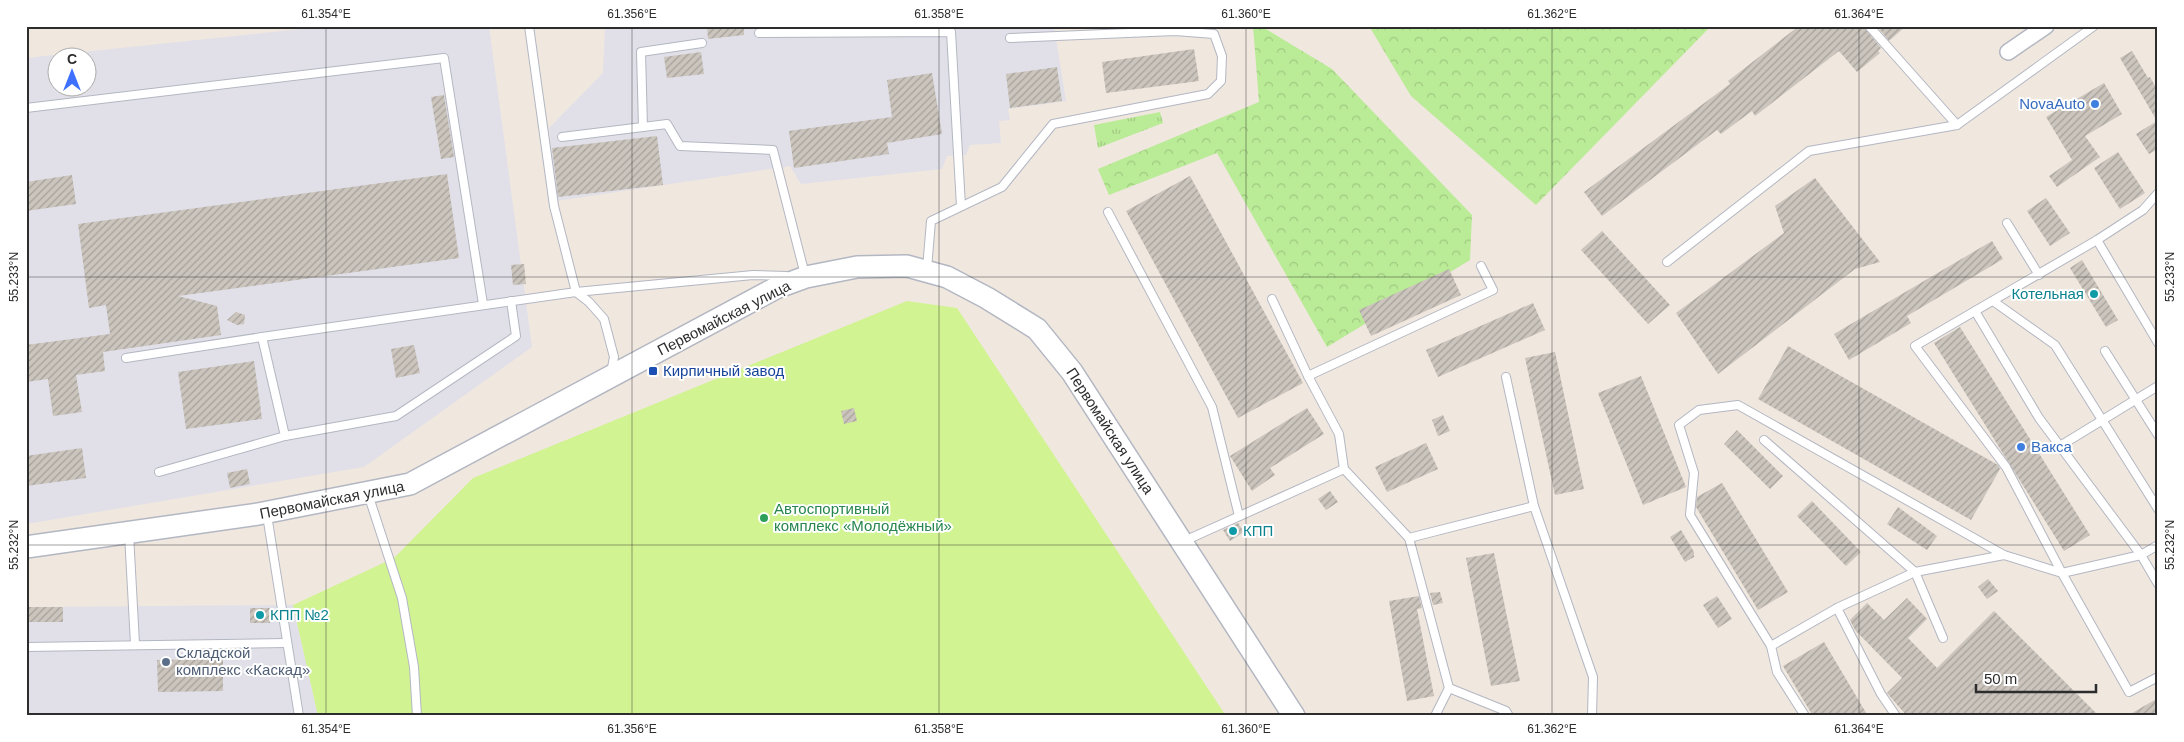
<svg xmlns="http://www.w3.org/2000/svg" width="2184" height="742" viewBox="0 0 2184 742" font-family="Helvetica,sans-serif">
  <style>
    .industrial { fill: #e1e0e8; fill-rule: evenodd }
    .grass { fill: url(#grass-tufts) }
    .forest { fill: url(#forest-crowns) }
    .pitch { fill: #d1f391 }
    .building { fill: url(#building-hatch) }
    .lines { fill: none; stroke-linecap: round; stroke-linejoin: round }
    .lane-casing { stroke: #b3b7c2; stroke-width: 10 }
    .street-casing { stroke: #b3b7c2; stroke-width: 18 }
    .secondary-casing { stroke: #b3b7c2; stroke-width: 24 }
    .lane { stroke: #fff; stroke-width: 8 }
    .street { stroke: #fff; stroke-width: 15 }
    .secondary { stroke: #fff; stroke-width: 21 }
    .ticks { fill: none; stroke: #2d2d2d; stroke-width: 1; stroke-opacity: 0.45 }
    .shop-dot { fill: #3f7fe0; stroke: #fff; stroke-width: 2 }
    .culture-dot { fill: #0f9aa8; stroke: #fff; stroke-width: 2 }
    .transit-dot { fill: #1a4fb4; stroke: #fff; stroke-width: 2 }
    .leisure-dot { fill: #2e9e5b; stroke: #fff; stroke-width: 2 }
    .service-dot { fill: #5c6f8a; stroke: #fff; stroke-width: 2 }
    .labels { text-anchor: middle; stroke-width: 4; stroke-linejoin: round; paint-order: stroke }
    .shop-label { font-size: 15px; fill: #366cbe; stroke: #fff; text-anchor: end }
    .culture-label { font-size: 15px; fill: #0d838f; stroke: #fff; text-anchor: start }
    .street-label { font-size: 15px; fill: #2d2d2d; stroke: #fff }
    .transit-label { font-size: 15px; fill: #164399; stroke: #fff; text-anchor: start }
    .leisure-label { font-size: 15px; fill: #27864d; stroke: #fff; text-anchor: start }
    .service-label { font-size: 15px; fill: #4e5e75; stroke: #fff; text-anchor: start }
    .neatline { fill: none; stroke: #2d2d2d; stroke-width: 2 }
    .ticks-label { font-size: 12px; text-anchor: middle; fill: #2d2d2d }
  </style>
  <defs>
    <pattern id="grass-tufts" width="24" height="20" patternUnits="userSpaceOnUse" patternTransform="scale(1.25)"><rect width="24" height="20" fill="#baeb96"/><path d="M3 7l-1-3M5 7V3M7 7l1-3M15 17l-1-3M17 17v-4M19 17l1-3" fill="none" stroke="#a0ca82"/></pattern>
    <pattern id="forest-crowns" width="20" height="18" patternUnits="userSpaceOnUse" patternTransform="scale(1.25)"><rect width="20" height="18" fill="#baeb96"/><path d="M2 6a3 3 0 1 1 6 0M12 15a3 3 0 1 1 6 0" fill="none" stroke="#a0ca82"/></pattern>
    <pattern id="building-hatch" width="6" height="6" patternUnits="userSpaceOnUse" patternTransform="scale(1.25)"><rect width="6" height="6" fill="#cbc5bd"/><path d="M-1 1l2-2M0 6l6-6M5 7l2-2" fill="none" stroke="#a5a09a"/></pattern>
  </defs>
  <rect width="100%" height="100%" fill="#f0e7df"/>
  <g class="industrial">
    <path d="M330 26H489L532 347 364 467 26 524V58ZM58 58H88V88H58Z"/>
    <polygon points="605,26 1054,26 1066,101 1008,109 1010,120 999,121 1001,143 970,145 966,155 947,156 942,169 801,184 790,166 556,201 549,128 603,73"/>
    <polygon points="293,605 318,716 26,716 26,607"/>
  </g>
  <polygon class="grass" points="1160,112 1163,123 1098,148 1094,125"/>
  <g class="forest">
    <polygon points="1253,26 1261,26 1332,69 1472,215 1470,260 1327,347 1217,153 1109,195 1098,169 1259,102"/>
    <polygon points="1369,26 1711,26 1536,205 1411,96"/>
  </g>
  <polygon class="pitch" points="907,301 957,308 1226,716 318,716 293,605 394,558 473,478"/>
  <g class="building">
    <polygon points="707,26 744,26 744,35 708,39"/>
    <polygon points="1799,26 1863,26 1881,48 1878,51 1880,53 1857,72 1839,51 1755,116 1752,111 1721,134 1717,130 1602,216 1584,192 1730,84 1728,81"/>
    <polygon points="1877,26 1906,26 1889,41"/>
    <polygon points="1194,49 1199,81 1106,93 1102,62"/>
    <polygon points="2132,51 2148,78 2150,77 2158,91 2158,149 2149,154 2136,134 2157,121 2120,58"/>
    <polygon points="701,52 704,74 667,78 664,57"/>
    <polygon points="1057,67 1062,101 1010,108 1006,74"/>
    <polygon points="932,73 942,134 887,143 889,154 794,168 789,131 892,117 887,80"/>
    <polygon points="2104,83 2122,114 2085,136 2100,157 2057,187 2049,176 2072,160 2046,117"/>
    <polygon points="444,95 454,157 441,159 431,97"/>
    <polygon points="657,136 663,185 558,197 552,148"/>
    <polygon points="2118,152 2145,193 2120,209 2094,168"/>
    <polygon points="447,174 459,258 178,296 217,306 221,335 103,352 105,371 76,375 82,412 53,416 48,379 26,382 26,345 110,334 106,305 89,308 78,224"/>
    <polygon points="72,175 76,204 26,211 26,182"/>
    <polygon points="1190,176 1303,383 1238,418 1126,211"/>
    <polygon points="1815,178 1880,262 1855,269 1718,374 1676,313 1784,233 1775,206"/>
    <polygon points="2046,198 2070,233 2050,246 2027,211"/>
    <polygon points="1602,231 1670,305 1648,324 1581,250"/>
    <polygon points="1992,241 2003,259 1907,316 1911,323 1849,360 1834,334"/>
    <polygon points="2082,260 2118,320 2106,327 2070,268"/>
    <polygon points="524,264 526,284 513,285 511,265"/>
    <polygon points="1449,269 1461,295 1371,336 1359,310"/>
    <polygon points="1533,303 1545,330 1438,377 1426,350"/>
    <polygon points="236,312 245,315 244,324 237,325 227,320"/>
    <polygon points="1960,327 2090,535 2064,551 1934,343"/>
    <polygon points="414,345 420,373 396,378 391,349"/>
    <polygon points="1788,346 1998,465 2000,469 1971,520 1758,399"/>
    <polygon points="1555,352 1584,489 1555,495 1525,358"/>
    <polygon points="254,361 262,419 186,429 178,372"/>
    <polygon points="1641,376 1686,487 1643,505 1598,393"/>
    <polygon points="854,408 857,421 844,424 841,411"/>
    <polygon points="1307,408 1324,434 1270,468 1275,475 1252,491 1230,456"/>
    <polygon points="1443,415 1450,431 1438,436 1432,420"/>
    <polygon points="1737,430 1783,476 1770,489 1724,444"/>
    <polygon points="1426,443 1438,469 1387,492 1375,467"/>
    <polygon points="82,448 86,478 26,486 26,456"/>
    <polygon points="247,469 250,484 230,488 227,473"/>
    <polygon points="1722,483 1788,592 1758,610 1696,507 1697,497"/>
    <polygon points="1330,491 1338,502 1326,510 1318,499"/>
    <polygon points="1812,501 1861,552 1846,566 1797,516"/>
    <polygon points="1898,507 1937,536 1927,550 1887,524"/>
    <polygon points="1238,523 1244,532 1230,541 1223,530"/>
    <polygon points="1681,530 1694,552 1694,557 1685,562 1670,537"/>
    <polygon points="1494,553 1520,681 1491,686 1466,558"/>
    <polygon points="1988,579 1998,591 1987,599 1978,587"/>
    <polygon points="1440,592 1443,603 1433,605 1430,593"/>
    <polygon points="1419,596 1422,608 1417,609 1434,696 1407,701 1389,601"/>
    <polygon points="1717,596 1732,619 1718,628 1703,605"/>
    <polygon points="1907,598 1927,619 1908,638 1937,668 1994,611 2099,716 1907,716 1887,693 1902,678 1855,630 1850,620 1867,603 1884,620"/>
    <rect x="26" y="607" width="37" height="15"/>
    <rect x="250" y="608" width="20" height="15"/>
    <polygon points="1824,642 1868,716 1813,716 1783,666"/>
    <polygon points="223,659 223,691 158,692 157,660"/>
    <polygon points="2158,698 2158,716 2127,716"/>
  </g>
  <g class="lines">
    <defs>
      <g id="lane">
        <polyline points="529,26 554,206 576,292 589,302 604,319 614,357 611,373"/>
        <polyline points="1869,26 1957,125"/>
        <polyline points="759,33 951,32 961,206"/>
        <polyline points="26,108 444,58 483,304"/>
        <polyline points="643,127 641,52 702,43"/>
        <polyline points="562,137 667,124 680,146 773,150 805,275"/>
        <polyline points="2158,193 2143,210 2097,240 1915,346 2006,467 2062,573 2129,692 2158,677"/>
        <polyline points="1108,212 1212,407 1239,516"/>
        <polyline points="2007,223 2039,275"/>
        <polyline points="2097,240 2158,343"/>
        <polyline points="1667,262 1809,151 1957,125 2094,26"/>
        <polyline points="927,269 931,221 1002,187 1053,124 1208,94 1221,81 1222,56 1214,34 1175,31 1010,38"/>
        <polyline points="1272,299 1308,376 1339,434 1344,469"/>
        <polyline points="1993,301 2055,345 2158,509"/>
        <polyline points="1975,311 2039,418 2141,555 2158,584"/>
        <polyline points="2105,351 2158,435"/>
        <polyline points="126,358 262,337"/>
        <polyline points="1308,376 1493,290 1481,266"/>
        <polyline points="1506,377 1534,506"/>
        <polyline points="285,436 396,416 516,336 511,301"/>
        <polyline points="1764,440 1915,572 1943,638"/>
        <polyline points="2060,446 2158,386"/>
        <polyline points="159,472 285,436 262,337 576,292 753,275 786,276"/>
        <polyline points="368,494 402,598 414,667 417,716"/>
        <polyline points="267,515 299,716"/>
        <polyline points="129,534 135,644"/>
        <polyline points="1409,538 1449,688 1506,711 1509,716"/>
        <polyline points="1182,542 1344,469 1409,538 1534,506 1593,677 1592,716"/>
        <polyline points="1837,608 1881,694 1896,716"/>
        <polyline points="1771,646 1837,608 1915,572 2004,555 2062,573 2141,555 2158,545"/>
        <polyline points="26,647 286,643"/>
        <polyline points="1435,716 1449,688"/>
        <polyline points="1805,716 1777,672 1771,646 1690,515 1694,473 1679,425 1699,410 1738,405 2004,555"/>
      </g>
      <polyline id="street" points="2008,52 2046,26"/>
      <polyline id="secondary" points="26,547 258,514 410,484 776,288 806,277 857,267 907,266 947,277 987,298 1037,329 1072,372 1294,716"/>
    </defs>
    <use href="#lane" class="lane-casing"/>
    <use href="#street" class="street-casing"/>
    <use href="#secondary" class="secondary-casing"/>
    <use href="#lane" class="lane"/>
    <use href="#street" class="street"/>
    <use href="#secondary" class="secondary"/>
  </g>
  <path class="ticks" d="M326 26V716M632 26V716M939 26V716M1246 26V716M1552 26V716M1859 26V716M26 277H2158M26 545H2158"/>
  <g class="shop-dot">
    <circle cx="2095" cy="104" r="5"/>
    <circle cx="2021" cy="447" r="5"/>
  </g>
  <g class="culture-dot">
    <circle cx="2094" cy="294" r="5"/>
    <circle cx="1233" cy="531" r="5"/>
    <circle cx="260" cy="615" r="5"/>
  </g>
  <rect class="transit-dot" x="648" y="366" width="10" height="10" rx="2.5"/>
  <circle class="leisure-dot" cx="764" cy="518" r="5"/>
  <circle class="service-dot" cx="166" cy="662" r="5"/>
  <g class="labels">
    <g class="shop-label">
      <text x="2085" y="109">NovaAuto</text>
      <text x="2031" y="452" text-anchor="start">Вакса</text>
    </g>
    <g class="culture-label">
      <text x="2084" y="299" text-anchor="end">Котельная</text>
      <text x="1243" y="536">КПП</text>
      <text x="270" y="620">КПП №2</text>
    </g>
    <g class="street-label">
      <text transform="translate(724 318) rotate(-27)" y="5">Первомайская улица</text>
      <text transform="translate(1110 431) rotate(57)" y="5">Первомайская улица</text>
      <text transform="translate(332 500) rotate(-11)" y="5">Первомайская улица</text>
    </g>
    <g class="transit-label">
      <text x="663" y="376">Кирпичный завод</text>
    </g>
    <g class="leisure-label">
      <text x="774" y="514">Автоспортивный<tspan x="774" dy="17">комплекс «Молодёжный»</tspan></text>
    </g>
    <g class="service-label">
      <text x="176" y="658">Складской<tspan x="176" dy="17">комплекс «Каскад»</tspan></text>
    </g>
  </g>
  <rect width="2184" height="742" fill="none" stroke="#ffffff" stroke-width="55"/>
  <g transform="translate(72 72)"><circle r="24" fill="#ffffff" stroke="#ababab"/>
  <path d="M0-4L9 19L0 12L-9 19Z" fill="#3d70ff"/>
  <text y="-8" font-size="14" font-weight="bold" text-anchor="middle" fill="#2d2d2d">С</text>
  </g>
  <path d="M1976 684v8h120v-8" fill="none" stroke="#2d2d2d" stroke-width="2.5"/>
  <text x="1984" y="684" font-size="15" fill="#2d2d2d" stroke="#ffffff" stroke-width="4" paint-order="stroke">50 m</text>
  <rect x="28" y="28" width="2128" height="686" class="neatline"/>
  <g class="ticks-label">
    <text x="326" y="18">61.354°E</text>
    <text x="632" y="18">61.356°E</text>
    <text x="939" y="18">61.358°E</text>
    <text x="1246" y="18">61.360°E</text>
    <text x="1552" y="18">61.362°E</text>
    <text x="1859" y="18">61.364°E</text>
    <text transform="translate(14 277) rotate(-90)" y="4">55.233°N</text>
    <text transform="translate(2170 277) rotate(-90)" y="4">55.233°N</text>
    <text transform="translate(14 545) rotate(-90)" y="4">55.232°N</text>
    <text transform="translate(2170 545) rotate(-90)" y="4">55.232°N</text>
    <text x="326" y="733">61.354°E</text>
    <text x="632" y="733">61.356°E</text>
    <text x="939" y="733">61.358°E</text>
    <text x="1246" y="733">61.360°E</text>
    <text x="1552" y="733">61.362°E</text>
    <text x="1859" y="733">61.364°E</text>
  </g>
</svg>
